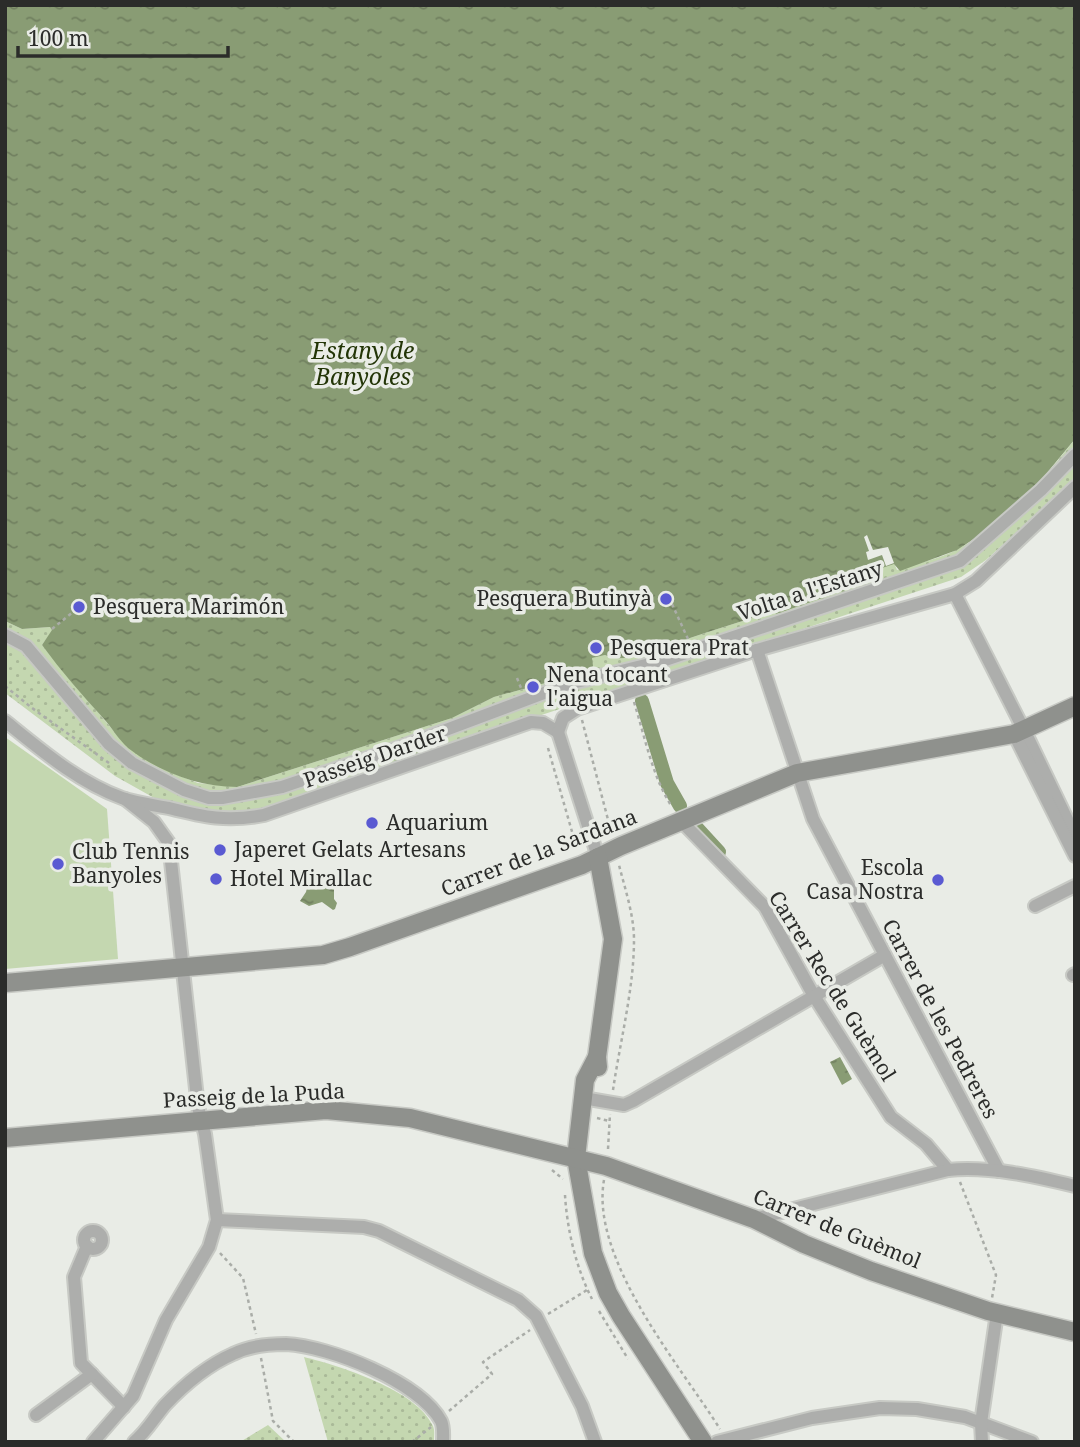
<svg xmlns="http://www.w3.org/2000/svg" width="1080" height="1447" viewBox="0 0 1080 1447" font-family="'Noto Serif',serif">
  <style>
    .green { fill: url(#green-dots) }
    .pitch { fill: #c4d7b0 }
    .water { fill: url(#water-ripples) }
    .pier { fill: #e9ece6 }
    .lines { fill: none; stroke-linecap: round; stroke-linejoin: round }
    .canal { stroke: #899c74; stroke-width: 14 }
    .street-casing { stroke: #c7c9c4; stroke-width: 16 }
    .secondary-casing { stroke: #c7c9c4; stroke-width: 21 }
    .path { stroke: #aaada8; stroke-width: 2.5; stroke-dasharray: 3.5 3.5; stroke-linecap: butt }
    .street { stroke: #adaeac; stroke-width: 12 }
    .secondary { stroke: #8f918d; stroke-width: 18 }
    .poi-dot { fill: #5a5ad2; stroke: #e9ece6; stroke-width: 2.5 }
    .labels { text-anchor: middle; stroke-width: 7; stroke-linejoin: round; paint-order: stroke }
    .street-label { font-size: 21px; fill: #2b2c2a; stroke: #e9ece6 }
    .poi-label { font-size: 21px; fill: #2b2c2a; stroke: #e9ece6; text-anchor: start }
    .water-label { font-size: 23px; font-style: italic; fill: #233507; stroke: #e9ece6 }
  </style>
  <defs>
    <pattern id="green-dots" width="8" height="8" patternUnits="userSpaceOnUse" patternTransform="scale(1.75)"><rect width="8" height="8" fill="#c4d7b0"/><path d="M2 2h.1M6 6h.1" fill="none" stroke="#a9b998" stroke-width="1.8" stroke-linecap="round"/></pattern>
    <pattern id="water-ripples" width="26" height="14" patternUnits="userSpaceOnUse" patternTransform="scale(1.75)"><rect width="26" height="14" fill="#899c74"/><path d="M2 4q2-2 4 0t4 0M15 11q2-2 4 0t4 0" fill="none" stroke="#707f5f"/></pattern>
  </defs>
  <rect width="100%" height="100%" fill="#e9ece6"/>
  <g class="green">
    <path d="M1075 439V479L986 560 961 577 420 755 265 809 228 815 196 810 156 799 115 776 5 693V621L22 629 50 627 53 630 42 645 127 747 167 771 198 783 237 787 452 718 494 697 589 671 591 658 605 655C627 666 669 645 690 638 713 630 736 623 759 616L758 610 770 606 776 613 872 581 874 578 872 571 894 563 897 570C916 563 940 559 958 549 1005 524 1043 480 1075 439Z"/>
    <path d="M304 1357C340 1366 417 1390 433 1426 435 1431 434 1436 434 1442H328Z"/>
    <polygon points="268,1425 286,1442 240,1442"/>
  </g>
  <polygon class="pitch" points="5,737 107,809 118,959 5,969"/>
  <g class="water">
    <path d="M5 5H1075V439L1022 503 986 531 957 550 900 571 894 564 873 571 874 578 872 581 776 614 770 606 759 610V616C736 623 713 630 690 638 669 645 627 666 605 655L592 658 593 666 589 671 494 697 452 718 237 787C199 787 159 772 128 748 119 740 112 728 104 719 82 695 61 671 42 645L52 630 50 627 22 629 5 621Z"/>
    <polygon points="309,879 319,886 334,889 334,899 337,903 335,909 333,910 322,902 309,906 300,901 306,892"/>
    <polygon points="840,1057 852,1079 842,1085 830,1062"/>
  </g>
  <polygon class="pier" points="867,535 873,550 888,547 894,563 886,566 882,555 868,560 866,552 869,551 864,537"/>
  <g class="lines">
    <g class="canal">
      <polyline points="642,701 667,783 680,806"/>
      <polyline points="697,828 719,852"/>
    </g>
    <defs>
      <g id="street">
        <polyline points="955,594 1029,740 1075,836"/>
        <polyline points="5,635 26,646 109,744 132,763 184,790 209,798 222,798 282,787 403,746 568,684 662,661 960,561 1041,490 1075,455"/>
        <polyline points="757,650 813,819 999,1171"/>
        <path d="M5 721C41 750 78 782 122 798 136 803 153 805 169 808 204 817 227 822 264 815L531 722 543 723 558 732"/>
        <polyline points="558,732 563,718 577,709 757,650 955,594 976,581 1075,487"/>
        <polyline points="558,732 598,857"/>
        <polyline points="1014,734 1075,856"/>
        <polyline points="681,821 765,907 814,996 891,1117 926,1144 948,1170"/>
        <polyline points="1035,906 1075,886"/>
        <polyline points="1073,975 1075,974"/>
        <polyline points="589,1099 624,1105 633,1101 885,955"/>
        <path d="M754 1219 948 1170C990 1166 1034 1176 1075 1186"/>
        <polyline points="217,1220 364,1227 379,1231 518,1300 536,1316 582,1406 595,1442"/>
        <circle cx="93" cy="1240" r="9"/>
        <polyline points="87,1246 74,1277 81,1363 124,1407"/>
        <polyline points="36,1415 92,1374"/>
        <polyline points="93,1442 133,1396 166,1320 209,1247 217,1220 205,1134 198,1107 169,843 154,822 125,799"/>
        <path d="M134 1442C147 1431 154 1418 165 1405 184 1385 208 1365 233 1354 249 1346 269 1344 286 1344 329 1346 420 1382 441 1421 444 1427 443 1435 443 1442"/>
        <polyline points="717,1442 812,1418 880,1408 917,1409 965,1417 1032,1442"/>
        <polyline points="982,1442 981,1423 997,1313"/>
      </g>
      <g id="secondary">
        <polyline points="5,983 323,955 350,947 582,865 621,846 797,773 1014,734 1075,706"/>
        <polyline points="597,1057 585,1080 576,1158 593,1253 608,1293 621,1316 703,1442"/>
        <polyline points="598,1067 597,1057 613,939 598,857"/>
        <polyline points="5,1138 326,1110 410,1118 606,1166 754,1219 804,1244 871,1271 988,1311 1075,1332"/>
      </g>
    </defs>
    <use href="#street" class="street-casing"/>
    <use href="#secondary" class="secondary-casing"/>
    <g class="path">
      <polyline points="672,604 688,639"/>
      <polyline points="52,629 73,612"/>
      <polyline points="517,678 521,688"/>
      <polyline points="5,686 32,708 109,763"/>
      <path d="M634 702C645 737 652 776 672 807"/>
      <polyline points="582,720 612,835"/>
      <polyline points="548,748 577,849"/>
      <path d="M613 1090C620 1042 634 988 634 940 634 915 625 889 619 865"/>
      <polyline points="597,1118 609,1121"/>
      <polyline points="608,1149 610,1114"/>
      <polyline points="552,1170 563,1179"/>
      <path d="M604 1180C590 1259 679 1364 720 1429"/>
      <polyline points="960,1182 996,1275 992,1298"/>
      <path d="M565 1195C567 1229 576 1268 592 1299"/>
      <polyline points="220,1253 243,1278 256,1334"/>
      <polyline points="599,1311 628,1359"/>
      <polyline points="548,1314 587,1290"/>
      <polyline points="261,1358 273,1421 294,1442"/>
      <polyline points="449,1411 492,1374 483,1362 530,1330"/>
      <polyline points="412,1442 431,1427"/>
    </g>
    <use href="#street" class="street"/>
    <use href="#secondary" class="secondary"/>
  </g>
  <g class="poi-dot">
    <circle cx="666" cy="599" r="7"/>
    <circle cx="79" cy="607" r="7"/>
    <circle cx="596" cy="648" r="7"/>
    <circle cx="533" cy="687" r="7"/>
    <circle cx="372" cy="823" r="7"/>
    <circle cx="220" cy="850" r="7"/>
    <circle cx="58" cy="864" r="7"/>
    <circle cx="216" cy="879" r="7"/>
    <circle cx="938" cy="880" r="7"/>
  </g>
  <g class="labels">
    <g class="street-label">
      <text transform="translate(810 591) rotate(-18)" y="7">Volta a l'Estany</text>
      <text transform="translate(375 757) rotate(-19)" y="7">Passeig Darder</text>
      <text transform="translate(539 853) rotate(-21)" y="7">Carrer de la Sardana</text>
      <text transform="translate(832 986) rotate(58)" y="7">Carrer Rec de Guèmol</text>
      <text transform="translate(940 1019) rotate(62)" y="7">Carrer de les Pedreres</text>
      <text transform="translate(254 1096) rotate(-3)" y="7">Passeig de la Puda</text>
      <text transform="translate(837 1229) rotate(22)" y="7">Carrer de Guèmol</text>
    </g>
    <g class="poi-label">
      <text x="652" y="606" text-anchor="end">Pesquera Butinyà</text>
      <text x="93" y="614">Pesquera Marimón</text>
      <text x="610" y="655">Pesquera Prat</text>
      <text x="547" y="682">Nena tocant<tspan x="547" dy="24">l'aigua</tspan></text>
      <text x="386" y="830">Aquarium</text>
      <text x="234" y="857">Japeret Gelats Artesans</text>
      <text x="72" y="859">Club Tennis<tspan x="72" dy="24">Banyoles</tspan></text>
      <text x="924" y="875" text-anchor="end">Escola<tspan x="924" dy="24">Casa Nostra</tspan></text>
      <text x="230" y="886">Hotel Mirallac</text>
    </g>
    <g class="water-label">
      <text x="363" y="359">Estany de<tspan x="363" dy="26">Banyoles</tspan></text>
    </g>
  </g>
  <rect width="1080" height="1447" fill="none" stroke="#2b2c2a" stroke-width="14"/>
  <path d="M18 46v10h210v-10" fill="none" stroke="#2b2c2a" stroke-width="3.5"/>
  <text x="28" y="46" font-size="21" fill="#2b2c2a" stroke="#e9ece6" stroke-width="5" paint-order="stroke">100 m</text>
</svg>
